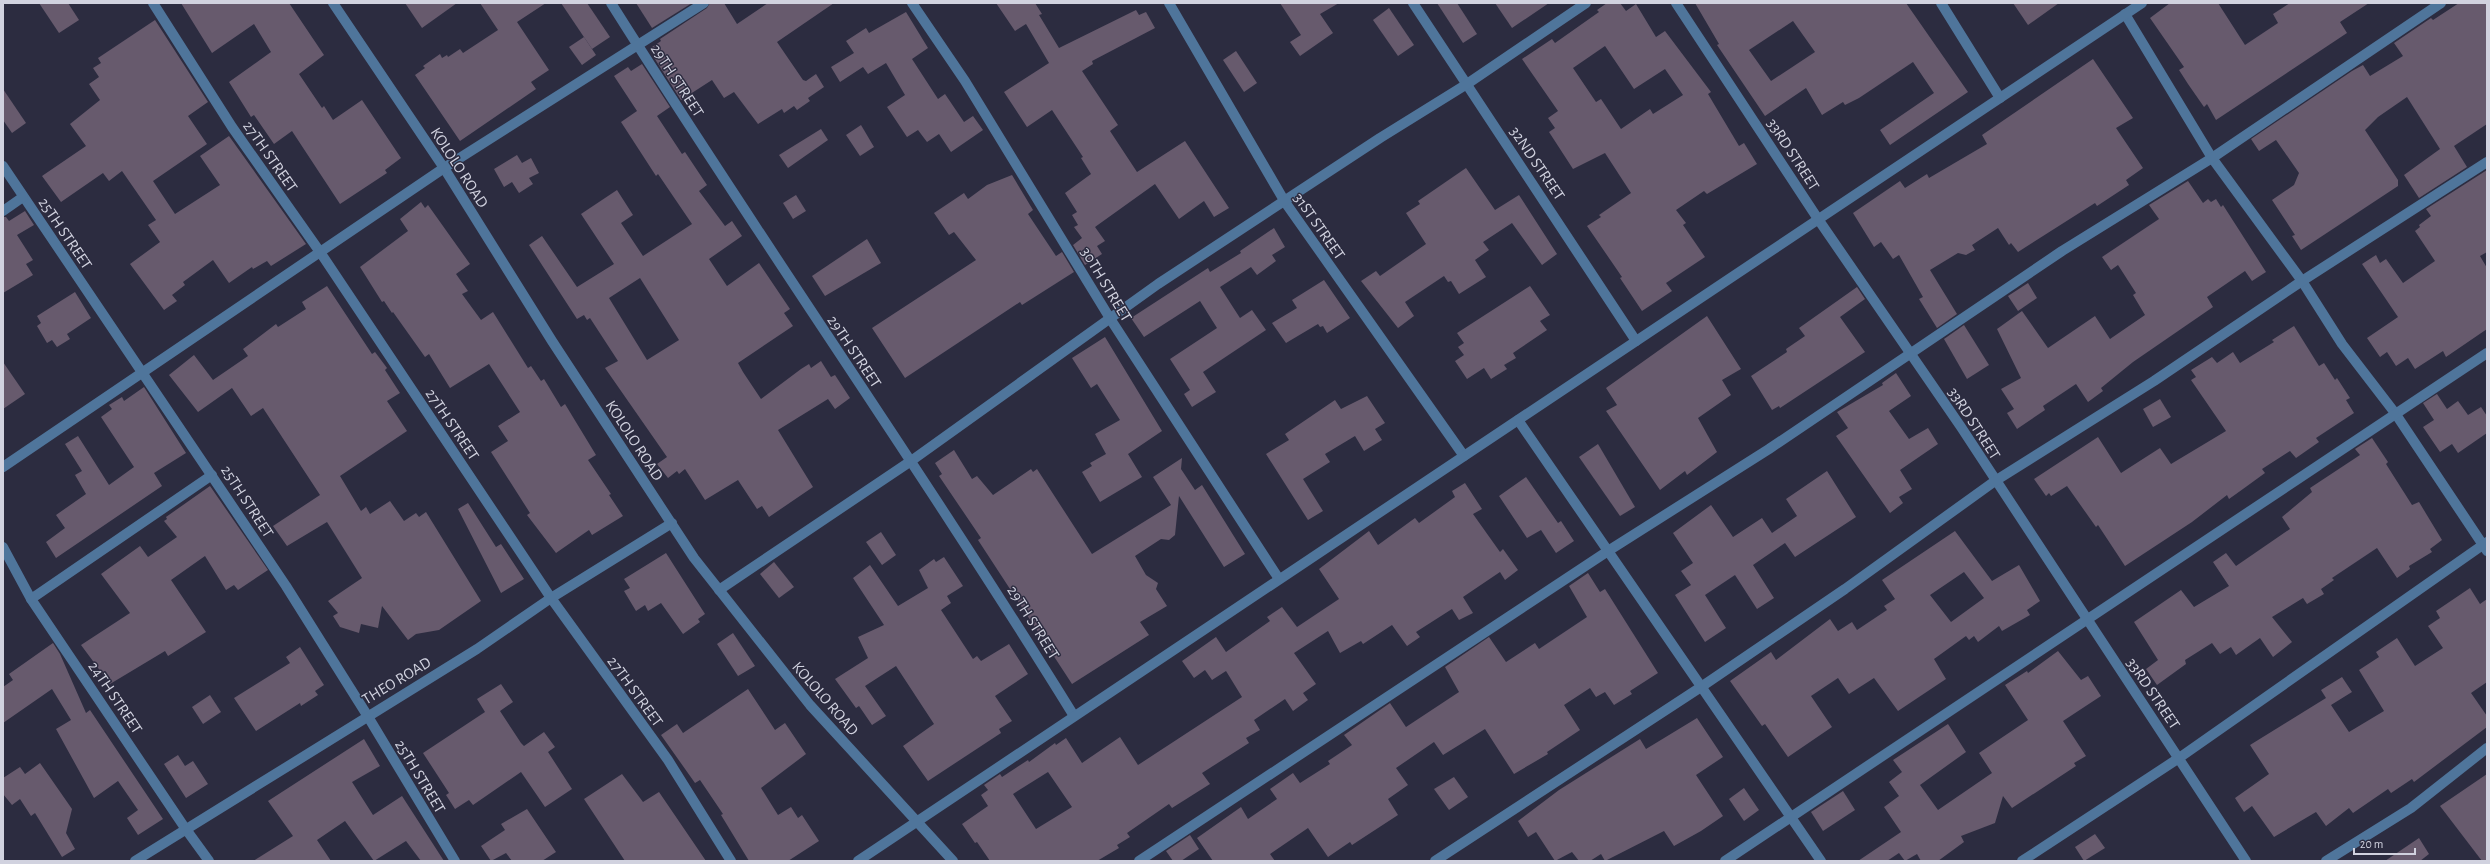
<svg xmlns="http://www.w3.org/2000/svg" width="2490" height="864" viewBox="0 0 2490 864" font-family="'Alegreya Sans',sans-serif">
  <style>
    .building { fill: #675a6d; fill-rule: evenodd }
    .lines { fill: none; stroke-linecap: round; stroke-linejoin: round }
    .minor { stroke: #4f759b; stroke-width: 10 }
    .labels { text-anchor: middle; stroke-width: 3; stroke-linejoin: round; paint-order: stroke }
    .street-label { font-size: 16px; fill: #d1d2df; stroke: #2c2c40 }
  </style>
  <rect width="100%" height="100%" fill="#2c2c40"/>
  <g class="building">
    <polygon points="39,3 68,3 79,20 59,33"/>
    <polygon points="181,3 289,3 324,55 299,74 322,108 324,106 333,120 362,100 401,158 385,170 387,173 340,204 292,131 274,144 254,115 251,117 229,82 271,52 254,24 212,53"/>
    <polygon points="405,3 457,3 422,28"/>
    <polygon points="480,3 546,3 517,22 549,70 531,82 536,89 460,141 415,75 425,68 423,66 440,54 442,58 447,55 448,57 460,49 463,53 498,30"/>
    <polygon points="561,3 587,3 610,37 592,49"/>
    <polygon points="636,3 692,3 652,28"/>
    <polygon points="710,3 724,3 737,24 768,3 834,3 777,42 803,80 806,81 816,74 824,87 808,98 810,101 797,110 794,106 784,113 782,109 758,124 734,92 724,98 712,80 681,100 653,56 657,54 652,47 661,41 660,39 707,8"/>
    <polygon points="996,3 1035,3 1042,14 1039,15 1059,48 1136,10 1139,15 1146,12 1155,28 1092,61 1093,64 1082,71 1118,125 1110,131 1137,172 1185,141 1229,208 1214,217 1204,201 1179,219 1155,184 1095,227 1105,241 1097,246 1102,254 1085,265 1073,245 1082,238 1074,227 1078,225 1072,215 1077,212 1065,193 1091,174 1081,158 1083,157 1052,110 1027,127 1004,92 1049,63 1026,24 1015,31"/>
    <polygon points="1280,3 1339,3 1320,14 1333,33 1300,56 1290,42 1301,35"/>
    <polygon points="1437,3 1457,3 1477,34 1463,43"/>
    <polygon points="1495,3 1549,3 1512,28"/>
    <path d="M1607 3H1620L1626 11 1636 4 1656 37 1665 31 1711 92 1708 94 1739 146 1744 143 1757 164 1707 194 1704 191 1676 210 1686 223 1683 225 1705 257 1666 283 1672 291 1642 311 1620 278 1622 277 1587 226 1601 217 1599 215 1631 193 1605 153 1573 169 1549 132 1555 128 1548 118 1558 111 1522 59 1552 39 1555 43 1599 12 1597 10ZM1605 46 1634 89 1665 69 1683 95 1653 114 1650 109 1621 129 1601 99 1596 102 1573 68Z"/>
    <path d="M1695 3H1906L1968 92 1890 145 1880 130 1934 93 1913 62 1859 98 1845 105 1843 102 1822 115 1806 88 1765 116 1717 45 1719 44ZM1793 21 1815 52 1771 81 1749 50Z"/>
    <polygon points="2013,3 2059,3 2028,25"/>
    <polygon points="2170,3 2218,3 2245,45 2278,23 2273,14 2290,3 2369,3 2340,22 2347,33 2216,120 2207,104 2204,107 2188,84 2179,70 2184,67 2150,18"/>
    <polygon points="2459,3 2487,3 2487,124 2454,146 2467,167 2419,198 2404,175 2440,149 2407,97 2378,117 2365,130 2398,180 2398,186 2301,250 2292,236 2295,235 2272,200 2294,185 2299,173 2276,140 2259,151 2251,139 2352,71 2363,65 2370,76 2403,56 2394,43 2431,18 2433,20"/>
    <polygon points="1389,8 1414,45 1398,56 1373,20"/>
    <polygon points="906,12 928,48 912,59 938,99 945,94 964,122 973,116 983,130 951,152 939,134 927,142 918,130 907,137 887,107 905,95 886,63 868,74 863,67 840,82 831,67 854,53 846,41 866,28 869,33"/>
    <polygon points="155,20 208,102 188,116 207,144 153,181 175,214 220,185 200,156 229,136 306,244 271,266 267,261 253,269 252,267 229,283 213,260 183,282 185,285 172,295 177,301 164,310 130,264 160,242 148,225 156,220 122,171 109,181 103,173 61,202 42,176 86,146 70,124 100,100 89,84 99,77 93,68 101,63 98,58"/>
    <polygon points="584,37 596,55 582,65 569,47"/>
    <polygon points="1236,51 1257,83 1244,92 1223,60"/>
    <polygon points="2093,59 2133,118 2116,128 2143,168 2126,180 2129,185 2097,206 2095,203 2018,252 2011,243 2009,245 1998,228 1972,245 1975,250 1966,255 1958,253 1930,270 1957,314 1937,328 1919,299 1923,297 1899,255 1893,259 1881,242 1874,247 1853,213 1900,181 1905,188 1927,174 1929,178 1987,144 1982,135"/>
    <path d="M642 64 670 107 657 116 682 154 685 152 707 185 699 191 725 226 732 221 742 236 709 259 727 286 759 263 790 309 784 313 793 326 738 363 743 372 761 399 801 369 809 364 811 368 821 361 831 377 835 375 850 398 835 409 828 399 778 430 813 487 769 517 762 506 757 509 738 480 705 500 685 469 679 474 677 471 668 478 657 464 667 457 605 368 618 361 590 318 587 320 584 315 577 319 529 245 542 236 577 287 614 264 581 214 617 190 633 215 621 223 643 256 692 224 658 174 656 176 621 122 637 111 614 76 628 67 631 71ZM640 278 679 340 647 360 609 298Z"/>
    <polygon points="3,89 26,123 12,133 3,120"/>
    <polygon points="861,125 874,147 860,156 846,135"/>
    <polygon points="821,129 828,140 788,168 779,155"/>
    <polygon points="517,155 522,163 531,158 539,173 529,178 533,184 519,193 512,182 504,187 494,169"/>
    <polygon points="1466,168 1495,210 1519,195 1557,254 1542,265 1512,223 1483,242 1489,250 1475,260 1486,277 1459,294 1451,281 1448,282 1444,276 1405,302 1414,316 1398,328 1361,281 1376,271 1380,276 1426,244 1406,213 1420,204 1418,201"/>
    <polygon points="2487,170 2487,252 2480,256 2487,268 2487,329 2446,357 2443,351 2415,369 2408,358 2396,366 2387,352 2380,357 2367,338 2398,317 2362,264 2376,255 2380,263 2386,259 2403,283 2435,261 2415,231 2420,227 2419,225 2431,216 2426,209"/>
    <polygon points="1012,175 1033,210 1028,214 1056,256 1062,252 1074,272 1022,305 1020,302 905,378 872,328 976,260 954,232 949,235 934,213 964,193 968,199 987,185"/>
    <polygon points="2188,181 2203,203 2208,199 2211,202 2216,199 2221,207 2223,205 2266,272 2252,281 2245,271 2207,297 2213,307 2133,362 2101,388 2103,391 2088,402 2076,384 2043,406 2045,410 2017,429 2007,413 2014,409 2001,389 2021,378 1997,329 2022,311 2048,348 2095,316 2110,339 2145,315 2133,295 2136,293 2118,265 2111,270 2102,257 2159,219 2149,205"/>
    <polygon points="796,195 806,211 793,219 783,203"/>
    <polygon points="421,202 425,208 428,205 470,264 456,274 468,291 462,294 481,320 493,312 528,368 531,366 541,381 544,379 561,407 565,404 596,455 588,460 611,494 609,495 623,516 592,535 589,530 556,553 527,515 530,513 491,452 508,441 498,426 520,412 489,364 450,388 429,354 425,357 393,312 392,313 384,301 382,302 360,267 408,231 400,219"/>
    <polygon points="25,211 34,225 17,235 33,260 26,264 33,275 3,293 3,217 6,217 9,221"/>
    <polygon points="1274,228 1285,247 1272,255 1276,261 1257,275 1251,267 1220,287 1240,318 1252,310 1266,330 1203,372 1216,392 1192,407 1184,394 1190,390 1170,359 1217,328 1200,301 1144,337 1131,318 1208,268 1210,272 1241,253 1240,251"/>
    <polygon points="867,239 881,263 825,296 812,276"/>
    <polygon points="1324,280 1350,318 1327,333 1323,326 1320,327 1318,324 1286,343 1272,323 1297,308 1292,300"/>
    <polygon points="2028,283 2037,298 2018,311 2008,296"/>
    <polygon points="327,286 372,354 375,352 387,368 385,370 400,393 387,401 407,431 340,476 361,511 366,507 370,514 390,501 404,521 416,513 419,517 426,512 481,601 439,630 416,634 408,640 382,606 378,628 361,624 359,633 340,627 333,616 338,613 328,601 362,578 327,522 287,546 273,526 320,495 263,408 251,416 232,388 198,412 169,375 194,355 213,380 248,356 243,349 276,324 278,327 306,309 302,302"/>
    <polygon points="1530,286 1550,315 1540,321 1547,330 1513,353 1516,358 1504,365 1507,369 1491,379 1484,368 1467,379 1455,361 1464,355 1458,347 1464,343 1457,333"/>
    <polygon points="1857,287 1865,299 1840,317 1865,352 1780,408 1779,406 1772,410 1751,376 1787,352 1786,349 1805,336 1799,328"/>
    <polygon points="75,292 91,318 67,334 70,339 57,347 52,340 47,343 37,326 41,323 37,316"/>
    <polygon points="1707,316 1741,369 1722,380 1731,395 1698,418 1717,452 1687,475 1685,471 1660,490 1606,411 1617,405 1606,388"/>
    <polygon points="1964,325 1989,365 1967,379 1944,339"/>
    <polygon points="2294,326 2319,366 2324,363 2335,380 2337,378 2350,398 2346,400 2354,413 2316,438 2319,442 2296,458 2290,451 2262,469 2265,473 2243,489 2229,499 2227,495 2192,522 2125,566 2098,525 2096,527 2067,486 2051,496 2049,493 2046,496 2034,479 2098,437 2121,473 2160,448 2171,464 2226,431 2191,380 2196,377 2191,370 2212,357 2217,363 2233,352 2240,363 2274,342 2272,340"/>
    <polygon points="1105,337 1162,431 1128,454 1142,477 1100,502 1082,472 1092,466 1090,463 1106,454 1095,434 1120,420 1097,384 1091,388 1072,358"/>
    <polygon points="3,362 25,394 3,409"/>
    <polygon points="1896,373 1911,396 1889,411 1909,439 1928,428 1938,444 1900,470 1912,489 1899,497 1903,503 1890,513 1836,436 1848,428 1837,412 1883,385 1882,383"/>
    <polygon points="144,387 186,453 154,473 162,486 56,558 46,542 65,528 56,515 86,494 75,475 82,471 65,444 78,436 109,485 134,467 101,417 112,409 109,405 122,397 124,401"/>
    <polygon points="2437,394 2447,409 2458,401 2468,415 2481,407 2487,416 2487,433 2458,453 2452,444 2440,452 2423,427 2434,420 2423,403"/>
    <polygon points="1367,396 1385,423 1375,429 1382,440 1364,451 1355,436 1325,454 1330,462 1303,479 1323,511 1308,520 1266,454 1289,440 1285,434 1335,400 1341,409"/>
    <polygon points="2160,399 2171,417 2153,427 2143,409"/>
    <polygon points="2372,438 2388,462 2386,464 2412,505 2419,502 2442,540 2430,549 2432,552 2409,566 2410,569 2397,578 2377,548 2332,578 2334,580 2321,589 2324,594 2307,604 2303,598 2272,617 2292,642 2273,657 2260,638 2236,655 2231,647 2220,654 2212,643 2185,660 2186,664 2157,685 2146,669 2158,660 2134,622 2181,590 2194,607 2229,586 2213,562 2226,553 2236,566 2290,529 2282,517 2312,492 2310,488 2360,455 2355,449"/>
    <polygon points="1598,444 1635,507 1620,516 1579,457"/>
    <polygon points="954,450 972,479 977,476 993,495 1031,469 1033,472 1037,469 1092,554 1171,505 1153,477 1182,458 1181,469 1195,490 1202,485 1245,554 1224,567 1179,496 1175,535 1169,540 1161,539 1135,556 1146,575 1158,583 1156,589 1167,606 1140,622 1149,635 1072,684 978,540 981,538 939,476 942,474 935,463"/>
    <polygon points="1827,471 1856,517 1795,557 1785,543 1753,565 1774,598 1757,609 1735,575 1705,595 1726,628 1705,642 1675,595 1691,585 1681,571 1693,563 1673,533 1711,505 1733,537 1762,518 1772,533 1797,516 1786,499"/>
    <polygon points="1526,477 1558,523 1561,521 1574,541 1556,553 1541,530 1527,538 1499,496"/>
    <path d="M1465 483 1482 509 1473 514 1500 552 1503 549 1518 570 1505 580 1500 572 1463 597 1473 613 1459 620 1452 609 1416 632 1420 637 1407 646 1392 625 1363 644 1361 641 1340 653 1328 631 1294 653 1316 684 1303 693 1308 700 1293 711 1285 699 1254 720 1260 730 1246 738 1249 743 1202 773 1210 784 1172 808 1169 804 1127 833 1130 837 1117 845 1119 848 1097 861H990L977 842 975 843 962 824 988 806 981 795 988 790 984 785 1000 774 1002 777 1028 760 1029 762 1055 743 1056 745 1066 738 1082 763 1120 737 1138 765 1242 697 1226 671 1212 680 1205 670 1194 678 1182 661 1216 637 1226 652 1270 621 1267 617 1282 607 1297 627 1339 599 1319 569 1369 531 1378 545 1415 518 1419 523 1455 497 1452 491ZM1048 772 1072 807 1036 829 1013 794Z"/>
    <polygon points="210,486 268,570 238,590 234,585 226,590 205,556 171,580 206,632 168,656 165,651 110,684 81,645 130,613 101,574 140,546 148,557 177,537 164,521 167,519 166,517"/>
    <polygon points="468,503 496,547 501,544 524,579 501,593 458,509"/>
    <path d="M1955 531 1992 581 2019 565 2040 601 2027 610 2030 615 2002 631 1999 626 1978 642 1974 636 1969 640 1966 636 1934 659 1946 679 1898 711 1874 678 1849 694 1838 678 1811 696 1832 727 1788 757 1765 724 1762 726 1730 681 1771 652 1776 660 1830 619 1838 631 1852 622 1857 630 1887 610 1884 606 1895 599 1882 580ZM1964 572 1984 598 1951 622 1930 595Z"/>
    <polygon points="881,532 896,555 882,565 866,542"/>
    <polygon points="666,553 705,614 698,619 700,622 683,634 661,603 648,611 645,605 636,611 624,591 630,588 624,579"/>
    <polygon points="944,557 963,586 947,596 951,603 941,610 973,659 977,656 981,661 1009,644 1028,674 995,696 1012,721 999,729 1001,733 928,781 903,746 934,724 896,666 865,686 886,716 872,725 859,706 856,708 835,679 868,658 858,637 884,625 853,578 870,565 898,606 928,588 919,570 934,559 936,562"/>
    <polygon points="774,562 794,587 779,598 760,574"/>
    <polygon points="1588,573 1600,592 1605,589 1658,673 1630,691 1632,694 1614,705 1605,692 1596,697 1590,688 1564,705 1580,730 1547,752 1548,754 1514,774 1485,729 1443,755 1434,742 1396,768 1408,785 1388,799 1398,815 1352,845 1350,842 1328,857 1308,828 1270,854 1275,861 1213,861 1197,838 1241,807 1248,819 1277,799 1270,789 1293,773 1300,783 1330,764 1328,761 1352,745 1344,735 1390,703 1406,727 1459,692 1445,667 1489,637 1506,662 1535,643 1539,649 1587,617 1569,586"/>
    <polygon points="2470,588 2480,604 2487,599 2487,682 2471,693 2487,716 2487,727 2414,782 2412,779 2391,793 2388,789 2353,813 2349,808 2326,826 2316,812 2274,837 2252,806 2244,812 2235,798 2269,774 2250,745 2326,698 2321,690 2342,677 2352,692 2331,705 2349,732 2384,711 2359,670 2379,657 2376,652 2397,638 2415,666 2443,648 2428,626 2440,618 2436,611"/>
    <polygon points="733,633 755,666 738,676 717,644"/>
    <polygon points="53,643 60,654 86,713 90,710 163,819 138,835 127,818 138,810 118,781 94,798 56,729 71,720 52,689 3,723 3,687 13,680 9,674"/>
    <polygon points="300,647 324,685 315,691 318,695 301,706 300,703 256,731 234,698 290,663 286,657"/>
    <polygon points="2058,651 2081,680 2088,676 2101,696 2063,721 2086,756 2074,763 2076,766 2012,808 2003,796 1995,823 1961,836 1964,842 1938,861 1921,861 1917,854 1905,861 1899,853 1887,861 1858,861 1901,832 1884,807 1899,796 1889,782 1902,772 1893,760 1948,724 1966,752 1920,785 1938,810 1992,773 1979,753 2028,720 2005,685 2027,671 2028,673"/>
    <polygon points="501,684 513,702 500,711 521,743 524,746 544,732 555,747 548,752 572,789 545,807 521,772 473,805 469,800 455,809 446,795 449,793 423,753 485,712 477,699"/>
    <polygon points="748,689 775,730 785,723 806,754 761,788 778,815 791,807 798,818 802,815 819,841 788,861 749,861 721,815 723,814 700,780 695,783 661,735 677,724 683,733"/>
    <polygon points="210,695 221,712 203,724 192,707"/>
    <polygon points="1697,718 1723,757 1696,775 1723,816 1701,831 1674,846 1664,831 1605,861 1601,854 1590,861 1579,861 1572,852 1555,861 1536,832 1528,837 1518,821 1559,790 1640,739 1646,749"/>
    <polygon points="364,739 380,766 352,782 373,815 402,796 444,861 421,861 406,841 374,861 345,821 317,840 331,861 253,861 293,836 268,801"/>
    <polygon points="178,755 185,766 193,761 208,784 186,798 164,764"/>
    <polygon points="40,763 72,809 66,833 75,849 62,857 35,813 31,816 20,799 12,805 3,794 3,778 20,767 25,774"/>
    <polygon points="622,774 643,802 659,792 706,861 625,861 584,799"/>
    <polygon points="2487,774 2487,861 2482,861 2440,806"/>
    <polygon points="1454,777 1468,797 1449,810 1434,789"/>
    <polygon points="1744,788 1759,810 1744,821 1729,799"/>
    <polygon points="1843,791 1855,810 1823,831 1811,812"/>
    <polygon points="527,809 556,852 542,861 512,861 506,853 491,861 481,846 505,830 501,824"/>
    <polygon points="2095,834 2105,848 2084,861 2075,847"/>
    <polygon points="1190,835 1199,849 1181,861 1173,861 1166,851"/>
    <polygon points="2419,838 2429,854 2420,861 2385,861"/>
  </g>
  <g class="lines">
    <g class="minor">
      <polyline points="153,3 232,127 320,252 551,598 668,760 731,861"/>
      <polyline points="333,3 444,168 552,341 694,558 810,705 953,861"/>
      <path d="M611 3C762 243 925 475 1074 716"/>
      <polyline points="912,3 965,81 1111,320 1279,579"/>
      <polyline points="1169,3 1285,202 1464,456"/>
      <polyline points="1413,3 1636,341"/>
      <polyline points="1676,3 1818,219 1961,427 2246,861"/>
      <polyline points="1941,3 2000,98"/>
      <polyline points="2125,14 2212,158 2302,281 2342,344 2395,413 2487,551"/>
      <polyline points="3,166 286,586 367,715 455,861"/>
      <polyline points="3,211 23,197"/>
      <polyline points="1518,420 1821,861"/>
      <polyline points="3,467 444,168 704,3"/>
      <polyline points="3,547 31,599 185,828 209,861"/>
      <polyline points="719,590 911,461 1158,284 1380,138 1467,84 1586,3"/>
      <polyline points="31,599 212,475"/>
      <polyline points="135,861 477,649 551,598 672,523"/>
      <polyline points="858,861 2142,3"/>
      <polyline points="1139,861 1608,551 1769,449 2062,251 2212,158 2441,3"/>
      <polyline points="1435,861 1701,687 1845,589 1995,481 2154,381 2302,281 2487,162"/>
      <polyline points="1725,861 2487,353"/>
      <polyline points="2022,861 2179,758 2487,542"/>
      <polyline points="2326,861 2411,808 2487,748"/>
    </g>
  </g>
  <g class="labels">
    <g class="street-label">
      <text transform="translate(678 80) rotate(57)" y="6">29TH STREET</text>
      <text transform="translate(1794 154) rotate(57)" y="6">33RD STREET</text>
      <text transform="translate(271 156) rotate(55)" y="6">27TH STREET</text>
      <text transform="translate(1538 163) rotate(56)" y="6">32ND STREET</text>
      <text transform="translate(460 167) rotate(57)" y="6">KOLOLO ROAD</text>
      <text transform="translate(1320 226) rotate(55)" y="6">31ST STREET</text>
      <text transform="translate(66 233) rotate(56)" y="6">25TH STREET</text>
      <text transform="translate(1107 284) rotate(59)" y="6">30TH STREET</text>
      <text transform="translate(855 351) rotate(56)" y="6">29TH STREET</text>
      <text transform="translate(1975 423) rotate(57)" y="6">33RD STREET</text>
      <text transform="translate(453 424) rotate(56)" y="6">27TH STREET</text>
      <text transform="translate(635 440) rotate(57)" y="6">KOLOLO ROAD</text>
      <text transform="translate(248 501) rotate(57)" y="6">25TH STREET</text>
      <text transform="translate(1034 622) rotate(58)" y="6">29TH STREET</text>
      <text transform="translate(396 680) rotate(-31)" y="6">THEO ROAD</text>
      <text transform="translate(636 691) rotate(54)" y="6">27TH STREET</text>
      <text transform="translate(2154 693) rotate(56)" y="6">33RD STREET</text>
      <text transform="translate(116 697) rotate(56)" y="6">24TH STREET</text>
      <text transform="translate(826 698) rotate(49)" y="6">KOLOLO ROAD</text>
      <text transform="translate(421 776) rotate(59)" y="6">25TH STREET</text>
    </g>
  </g>
  <rect width="2490" height="864" fill="none" stroke="#d1d2df" stroke-width="8"/>
  <path d="M2354 848v6h61v-6" fill="none" stroke="#d1d2df" stroke-width="2"/>
  <text x="2360" y="848" font-size="12" fill="#d1d2df" stroke="#2c2c40" stroke-width="3" paint-order="stroke">20 m</text>
</svg>
